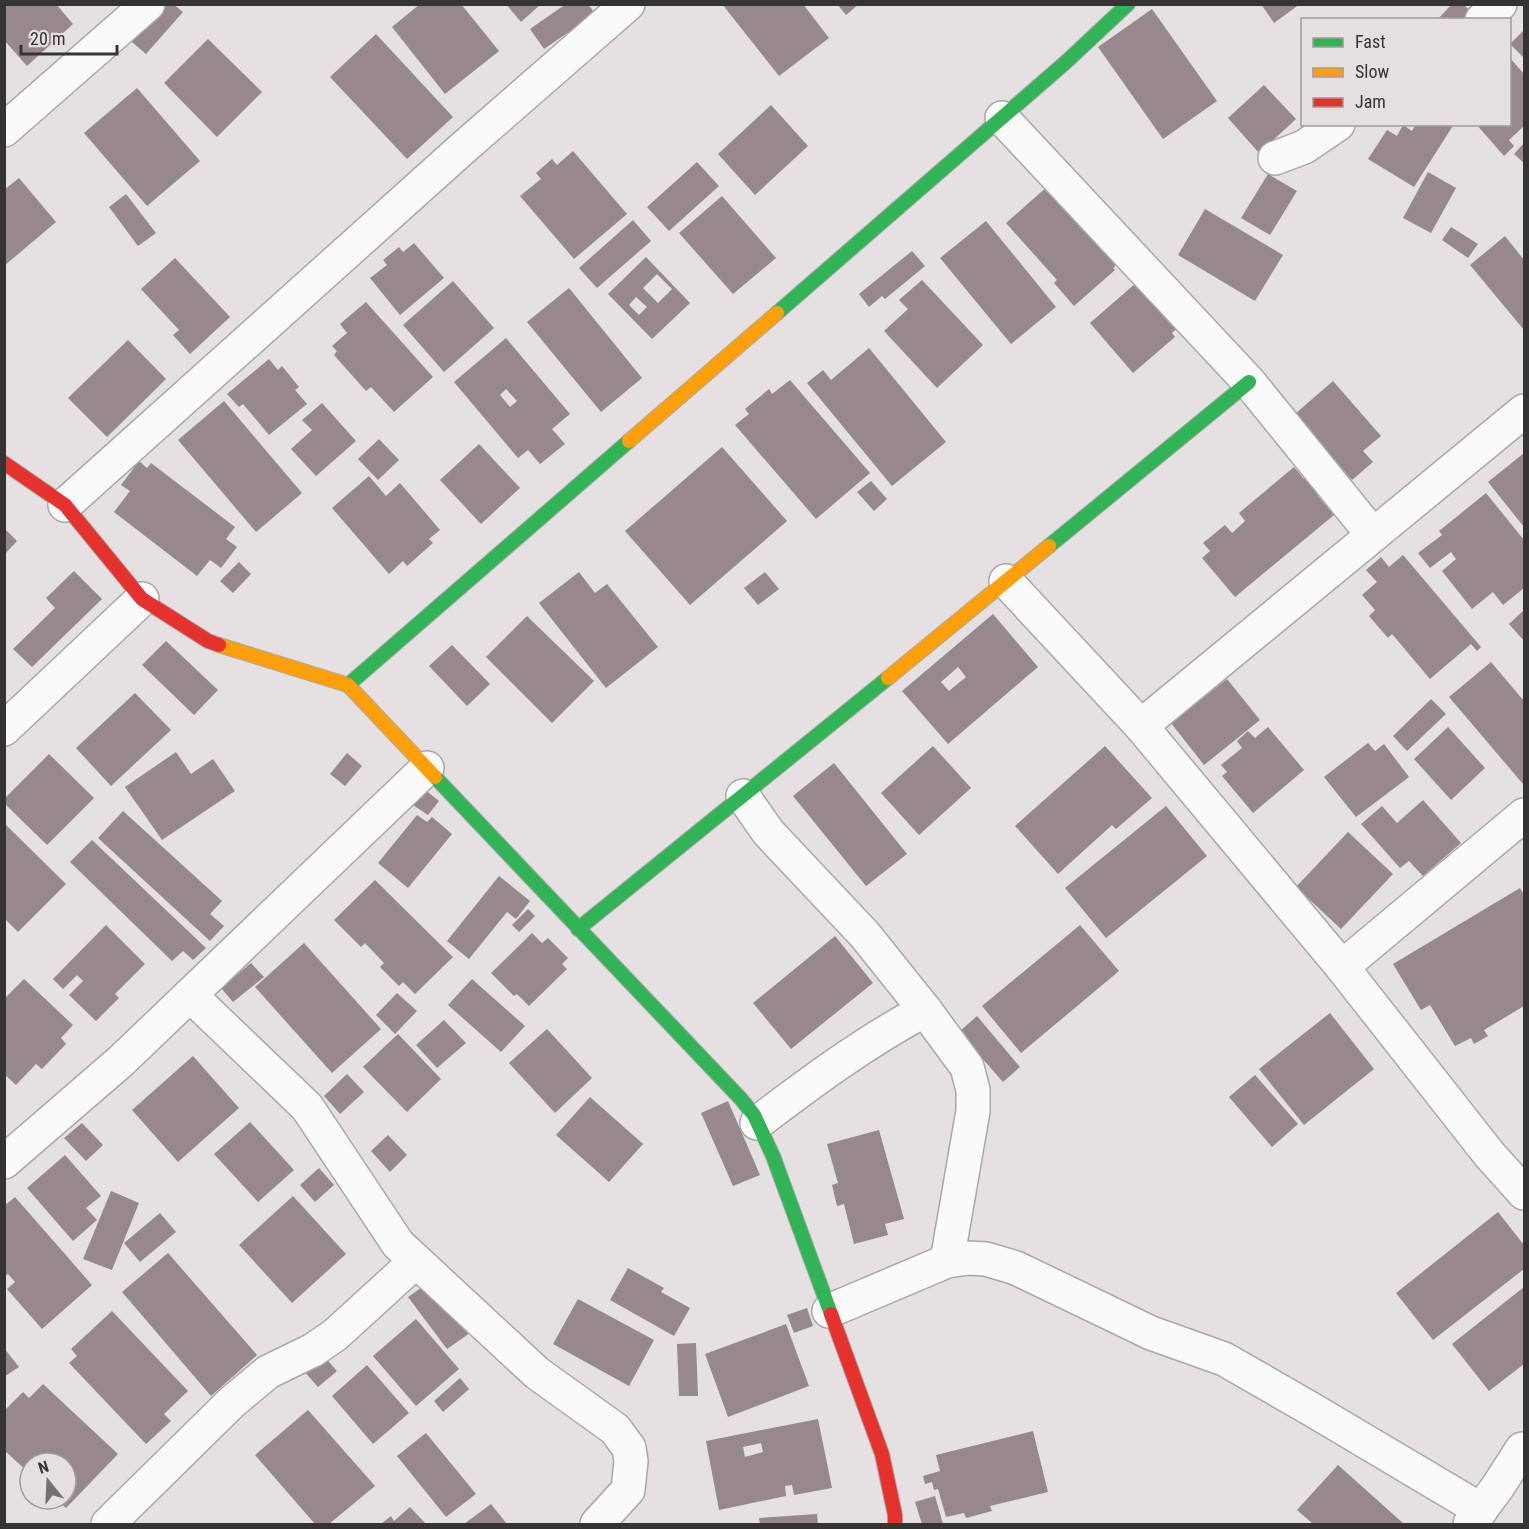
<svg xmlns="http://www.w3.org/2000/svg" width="1529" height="1529" viewBox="0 0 1529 1529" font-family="'Roboto Condensed',sans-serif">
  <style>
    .building { fill: #96888d; fill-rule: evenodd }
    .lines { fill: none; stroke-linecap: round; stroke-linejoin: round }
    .street-casing { stroke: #aaa7a8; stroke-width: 36 }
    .fast-casing { stroke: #aaa7a8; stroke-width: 16 }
    .slow-casing { stroke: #aaa7a8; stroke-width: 16 }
    .jam-casing { stroke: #aaa7a8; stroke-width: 16 }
    .street { stroke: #fbfafb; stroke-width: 33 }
    .fast { stroke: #30b455; stroke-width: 14 }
    .slow { stroke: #ff9f0a; stroke-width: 14 }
    .jam { stroke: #e5322d; stroke-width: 14 }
  </style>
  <rect width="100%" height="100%" fill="#e5e0e2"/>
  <g class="building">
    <polygon points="4,4 56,4 73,24 27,66 4,40"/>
    <polygon points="164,4 173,4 183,12 146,54 132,42"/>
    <polygon points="420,4 461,4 499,51 445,94 392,27"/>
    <polygon points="506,4 541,4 521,22"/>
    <polygon points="566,4 588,4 595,14 544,49 530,29"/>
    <polygon points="722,4 803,4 829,38 779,76"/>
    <polygon points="837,4 859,4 846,15"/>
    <polygon points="1261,4 1300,4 1274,23"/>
    <polygon points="1452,4 1463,4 1473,14 1468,20 1437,20"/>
    <polygon points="1152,9 1217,101 1163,139 1098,47"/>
    <polygon points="1524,30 1524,58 1510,44"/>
    <polygon points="376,34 453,117 407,159 330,77"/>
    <polygon points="208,39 262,92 217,137 164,83"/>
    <polygon points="1510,58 1524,74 1524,126 1509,140 1514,146 1504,156 1476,124 1510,124"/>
    <polygon points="1264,85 1296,119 1259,153 1228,118"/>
    <polygon points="137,88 200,161 147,206 84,133"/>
    <polygon points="771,105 808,146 755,195 718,154"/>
    <polygon points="1416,124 1454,124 1414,187 1368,159 1387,130 1397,136 1403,125 1412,131"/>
    <polygon points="1524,143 1524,163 1514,154"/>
    <polygon points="573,151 627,214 574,259 520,196 541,179 536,173 552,159 557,165"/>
    <polygon points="697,162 719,186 669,231 647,207"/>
    <polygon points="1428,172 1456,188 1431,233 1403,218"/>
    <polygon points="1268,174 1297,191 1270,235 1241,218"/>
    <polygon points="19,178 56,222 4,266 4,190"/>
    <polygon points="1049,185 1082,222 1078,226 1087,234 1090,231 1122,260 1113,268 1115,270 1074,306 1054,283 1057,280 1006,223"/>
    <polygon points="126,194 156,233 138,246 109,207"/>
    <polygon points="722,196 776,258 733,294 679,233"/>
    <polygon points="1205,209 1283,255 1255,301 1178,255"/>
    <polygon points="633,220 651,241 597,288 579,268"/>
    <polygon points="986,221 1056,307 1011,344 940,258"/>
    <polygon points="1451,227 1478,244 1468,258 1442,240"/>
    <polygon points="1505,236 1524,260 1524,330 1470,265"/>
    <polygon points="414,243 444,278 400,315 370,278 387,265 383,260 399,247 403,252"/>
    <polygon points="912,251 925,266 885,299 882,296 869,307 859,294"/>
    <path d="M646 257 690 303 652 339 608 294ZM657 274 672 289 658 303 643 288ZM636 297 647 307 639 315 629 305Z"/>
    <polygon points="175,258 230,317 190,354 173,335 179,330 141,289"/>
    <polygon points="1144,276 1184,322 1172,333 1175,337 1133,373 1090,323"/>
    <polygon points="922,280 983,345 937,388 884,331 908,309 899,300"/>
    <polygon points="453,281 494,328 444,372 403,325"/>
    <polygon points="569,288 642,378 601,412 527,322"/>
    <polygon points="366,302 433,377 394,412 371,387 366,391 334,355 337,351 332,346 347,333 340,324"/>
    <path d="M506 338 570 414 552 429 565 444 540 464 528 450 518 458 454 382ZM506 389 517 401 510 407 500 395Z"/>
    <polygon points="128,340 166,379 107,437 68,398"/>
    <polygon points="869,348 946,442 892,486 807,383 823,370 831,380"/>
    <polygon points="269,359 278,370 282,366 299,387 295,390 307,404 269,435 243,404 239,407 227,394"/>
    <polygon points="790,380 870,473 816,519 735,425 749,414 745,409 769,389 772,394"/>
    <polygon points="1333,381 1381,436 1363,451 1373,462 1352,480 1295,414"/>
    <polygon points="224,401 302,493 256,532 178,440"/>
    <polygon points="322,403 356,441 316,476 291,449 312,430 302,420"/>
    <polygon points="379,439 399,460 378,480 358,459"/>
    <polygon points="479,444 520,488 481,524 440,480"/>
    <polygon points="722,447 787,521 690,605 625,531"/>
    <polygon points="1524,453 1524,527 1488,482"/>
    <polygon points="139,461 147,468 151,463 235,527 226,539 237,547 221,568 210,560 197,576 114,512 130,491 121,485"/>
    <polygon points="1294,467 1304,479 1311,473 1325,490 1318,496 1334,515 1235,597 1202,558 1210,551 1203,543 1225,525 1232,533 1245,521 1239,513"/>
    <polygon points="369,476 386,496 400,483 440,530 429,539 433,543 407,566 403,561 389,574 332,508"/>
    <polygon points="871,481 887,499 874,511 857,492"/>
    <polygon points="1486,493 1524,540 1524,588 1503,605 1493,592 1472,609 1442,571 1456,559 1451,552 1430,568 1418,553 1442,535 1439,531"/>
    <polygon points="5,529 17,541 5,554"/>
    <polygon points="1403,555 1481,647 1477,651 1471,644 1430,679 1392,634 1388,638 1369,616 1375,610 1362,595 1377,582 1366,570 1381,557 1389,567"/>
    <polygon points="239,562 251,574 233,593 220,581"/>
    <polygon points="74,571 102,599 32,667 13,649 55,608 46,598"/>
    <polygon points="579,572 595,593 607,584 658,647 606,688 539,603"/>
    <polygon points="765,572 779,589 758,605 744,588"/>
    <polygon points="1524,610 1524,641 1509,624"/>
    <path d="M993 614 1038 667 948 744 902 691ZM958 667 966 677 949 691 941 682Z"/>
    <polygon points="527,616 594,681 552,723 486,657"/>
    <polygon points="166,641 218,690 194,715 142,665"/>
    <polygon points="452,645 490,684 467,706 429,666"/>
    <polygon points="1491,662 1524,701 1524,782 1523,784 1449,697"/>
    <polygon points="1227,679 1260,720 1204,765 1171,723"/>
    <polygon points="135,693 171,730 111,786 76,748"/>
    <polygon points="1431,699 1446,714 1407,751 1393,736"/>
    <polygon points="1268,727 1304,770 1253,813 1222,776 1227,772 1221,765 1242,748 1237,741 1248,731 1255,738"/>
    <polygon points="1448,727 1485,768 1451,800 1414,759"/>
    <polygon points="1368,743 1375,751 1384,744 1409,777 1356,817 1324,777"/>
    <polygon points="933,746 971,788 919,835 881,793"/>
    <polygon points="1105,746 1152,798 1116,829 1112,825 1058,874 1015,826"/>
    <polygon points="176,752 191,774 213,759 235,791 162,840 125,787"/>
    <polygon points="347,753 362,766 345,786 330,774"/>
    <polygon points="49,754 94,798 47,845 4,803 4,799"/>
    <polygon points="834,763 907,854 866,886 793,796"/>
    <polygon points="425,790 439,801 428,815 413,805"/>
    <polygon points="1423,800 1461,843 1423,876 1409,861 1400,868 1361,824 1382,806 1397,823"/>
    <polygon points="1166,806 1207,856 1106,938 1065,888"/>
    <polygon points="123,811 222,901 210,914 224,926 210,941 98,838"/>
    <polygon points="417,815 427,822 432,817 452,834 408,888 378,863"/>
    <polygon points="4,823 66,884 18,932 4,918"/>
    <polygon points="1348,832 1393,874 1341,929 1296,887"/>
    <polygon points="92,840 206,948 193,960 183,951 172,961 70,862"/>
    <polygon points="499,876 530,901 516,919 507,912 469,959 447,941"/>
    <polygon points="375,880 453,957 415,994 403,982 399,986 380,967 384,963 365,943 361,947 334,920"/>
    <polygon points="1520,888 1524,895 1524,1006 1484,1030 1488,1036 1474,1044 1471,1038 1455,1046 1430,1005 1421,1010 1393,964"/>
    <polygon points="528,909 535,916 519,932 512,925"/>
    <polygon points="106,925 145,964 115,994 119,998 96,1021 69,995 83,981 77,975 63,989 53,979"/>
    <polygon points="1080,925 1119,971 1021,1053 982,1006"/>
    <polygon points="532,933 542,943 548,938 568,958 562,964 567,969 529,1006 517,994 514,996 491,973"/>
    <polygon points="835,936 873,983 791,1049 753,1003"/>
    <polygon points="304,943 381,1029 332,1073 255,987"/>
    <polygon points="251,963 264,977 233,1002 221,988"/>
    <polygon points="24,979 73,1025 61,1038 66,1044 42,1069 36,1064 16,1085 4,1074 4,999"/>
    <polygon points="472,979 525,1026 501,1052 448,1005"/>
    <polygon points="397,993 417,1011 395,1034 376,1015"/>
    <polygon points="1330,1013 1374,1069 1304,1125 1259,1069"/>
    <polygon points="977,1016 1020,1067 1003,1082 959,1032"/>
    <polygon points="444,1020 466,1043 437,1068 416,1045"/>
    <polygon points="547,1029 592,1078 555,1113 509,1063"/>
    <polygon points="398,1034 441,1079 407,1112 363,1067"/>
    <polygon points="193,1056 239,1108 178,1162 132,1110"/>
    <polygon points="347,1074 364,1092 340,1114 324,1096"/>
    <polygon points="1255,1075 1298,1124 1272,1147 1229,1097"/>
    <polygon points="590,1097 643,1144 609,1182 556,1135"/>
    <polygon points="728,1101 760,1175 733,1186 701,1113"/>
    <polygon points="250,1122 294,1170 258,1202 214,1154"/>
    <polygon points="82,1123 103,1145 86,1161 64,1138"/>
    <polygon points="879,1130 904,1219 885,1224 888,1235 854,1244 844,1204 837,1206 832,1185 838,1183 827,1144"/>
    <polygon points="388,1135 407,1155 390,1172 371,1151"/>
    <polygon points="65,1155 101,1196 86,1208 97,1220 73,1241 27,1188"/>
    <polygon points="319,1168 334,1185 315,1202 300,1185"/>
    <polygon points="111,1191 139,1203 112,1270 83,1259"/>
    <polygon points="293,1196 346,1254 292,1303 239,1245"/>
    <polygon points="15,1197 92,1285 42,1329 7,1289 15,1282 8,1274 4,1277 4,1206"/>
    <polygon points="1498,1212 1524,1245 1524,1269 1433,1340 1396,1293"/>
    <polygon points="160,1213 176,1232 140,1262 124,1243"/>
    <polygon points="168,1253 257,1355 211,1396 122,1292"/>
    <polygon points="628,1268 664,1288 661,1292 690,1308 674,1336 610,1300"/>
    <polygon points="431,1281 470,1333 447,1349 408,1297"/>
    <polygon points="1524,1287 1524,1364 1489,1391 1452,1344"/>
    <polygon points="578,1299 654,1340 629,1386 553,1344"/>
    <polygon points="807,1308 813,1326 794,1333 787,1315"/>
    <polygon points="112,1311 188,1391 164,1414 171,1421 146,1444 69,1363 77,1356 71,1349"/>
    <polygon points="416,1319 459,1369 416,1406 373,1356"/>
    <polygon points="786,1324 809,1386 728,1417 705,1354"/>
    <polygon points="696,1343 698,1396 679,1396 677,1344"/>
    <polygon points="4,1348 19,1367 4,1377"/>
    <polygon points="322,1354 337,1371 318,1387 303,1370"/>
    <polygon points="367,1365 409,1413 373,1444 332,1396"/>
    <polygon points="460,1378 469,1389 443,1412 434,1401"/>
    <polygon points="43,1384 118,1454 66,1508 56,1499 66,1499 66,1463 30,1463 30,1474 4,1450 4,1411 23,1392 29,1398"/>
    <polygon points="308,1410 375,1486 329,1524 315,1524 255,1455"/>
    <path d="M818 1419 832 1488 794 1495 792 1485 785 1486 786 1496 719 1510 706 1441ZM761 1443 763 1452 745 1457 743 1447Z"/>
    <polygon points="1033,1431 1048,1492 990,1506 992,1511 966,1518 964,1513 946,1517 938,1489 934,1490 932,1482 925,1484 923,1476 940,1471 936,1455"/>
    <polygon points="426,1433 476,1494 446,1517 397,1456"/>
    <polygon points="1338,1465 1404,1524 1313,1524 1297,1510"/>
    <polygon points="935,1496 943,1524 922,1524 915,1502"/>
    <polygon points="491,1504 507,1524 464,1524"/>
    <polygon points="410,1507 426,1524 381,1524 391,1516 394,1521"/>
    <polygon points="817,1514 818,1524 760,1524 759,1518"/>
  </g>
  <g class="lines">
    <defs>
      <g id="street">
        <polyline points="1482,20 1500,4"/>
        <polyline points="1002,118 1249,382 1373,535"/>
        <polyline points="4,130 148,4"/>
        <polyline points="1275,158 1304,147 1338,124"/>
        <polyline points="65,505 463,148 628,4"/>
        <polyline points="1006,581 1141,726 1342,967 1489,1154 1524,1193"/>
        <polyline points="1141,726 1524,411"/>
        <polyline points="4,729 142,599"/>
        <polyline points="743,796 768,832 865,935 925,1010 967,1067 973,1090 973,1111 947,1261"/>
        <polyline points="1342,967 1524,815"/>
        <polyline points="190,995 307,1107 398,1244 537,1373 615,1429 629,1448 631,1461 628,1490 597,1524"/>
        <path d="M757 1123C811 1082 865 1042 925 1010"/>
        <polyline points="4,1162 121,1061 427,768"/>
        <polyline points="829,1311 947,1261 968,1258 986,1259 1016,1268 1151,1333 1224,1359 1311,1409 1481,1510"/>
        <polyline points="108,1524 232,1402 268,1372 313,1350 335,1335 416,1261"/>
        <polyline points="1470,1524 1497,1488 1522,1449"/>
      </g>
      <g id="fast">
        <polyline points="777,313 1066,62 1128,4"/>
        <polyline points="1049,546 1249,382"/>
        <polyline points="348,685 629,441"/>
        <polyline points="435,777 741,1099 754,1115 773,1156 831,1314"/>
        <polyline points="578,929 888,678"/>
      </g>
      <g id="slow">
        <polyline points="629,441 777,313"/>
        <polyline points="219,645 348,685 435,777"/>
        <polyline points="888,678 1049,546"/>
      </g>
      <g id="jam">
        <polyline points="4,463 65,505 142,599 208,641 219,645"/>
        <polyline points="831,1314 882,1454 895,1515 895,1524"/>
      </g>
    </defs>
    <use href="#street" class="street-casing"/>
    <use href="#fast" class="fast-casing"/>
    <use href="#slow" class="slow-casing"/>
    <use href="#jam" class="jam-casing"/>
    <use href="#street" class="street"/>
    <use href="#fast" class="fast"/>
    <use href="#slow" class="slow"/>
    <use href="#jam" class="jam"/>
  </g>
  <rect width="1529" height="1529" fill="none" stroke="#363333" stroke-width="12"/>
  <rect x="1301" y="18" width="210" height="108" fill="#e6dfe1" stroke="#a09a9b" stroke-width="1.5"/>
  <rect x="1313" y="38" width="30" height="9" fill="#30b455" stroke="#a09a9b" stroke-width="1.5"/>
  <text x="1355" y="48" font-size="18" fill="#363333">Fast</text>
  <rect x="1313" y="68" width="30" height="9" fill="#ff9f0a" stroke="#a09a9b" stroke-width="1.5"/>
  <text x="1355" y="78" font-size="18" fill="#363333">Slow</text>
  <rect x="1313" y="98" width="30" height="9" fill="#e5322d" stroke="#a09a9b" stroke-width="1.5"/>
  <text x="1355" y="108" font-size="18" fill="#363333">Jam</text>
  <g transform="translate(48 1481) rotate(342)"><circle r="28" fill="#e6dfe1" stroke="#a09a9b" stroke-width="1.5"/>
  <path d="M0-4.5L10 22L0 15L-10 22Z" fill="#737070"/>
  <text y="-9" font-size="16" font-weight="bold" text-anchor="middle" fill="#363333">N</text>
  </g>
  <path d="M21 45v9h96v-9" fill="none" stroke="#363333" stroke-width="3"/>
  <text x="30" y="45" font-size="18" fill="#363333" stroke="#e6dfe1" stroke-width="4.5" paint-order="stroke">20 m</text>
</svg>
